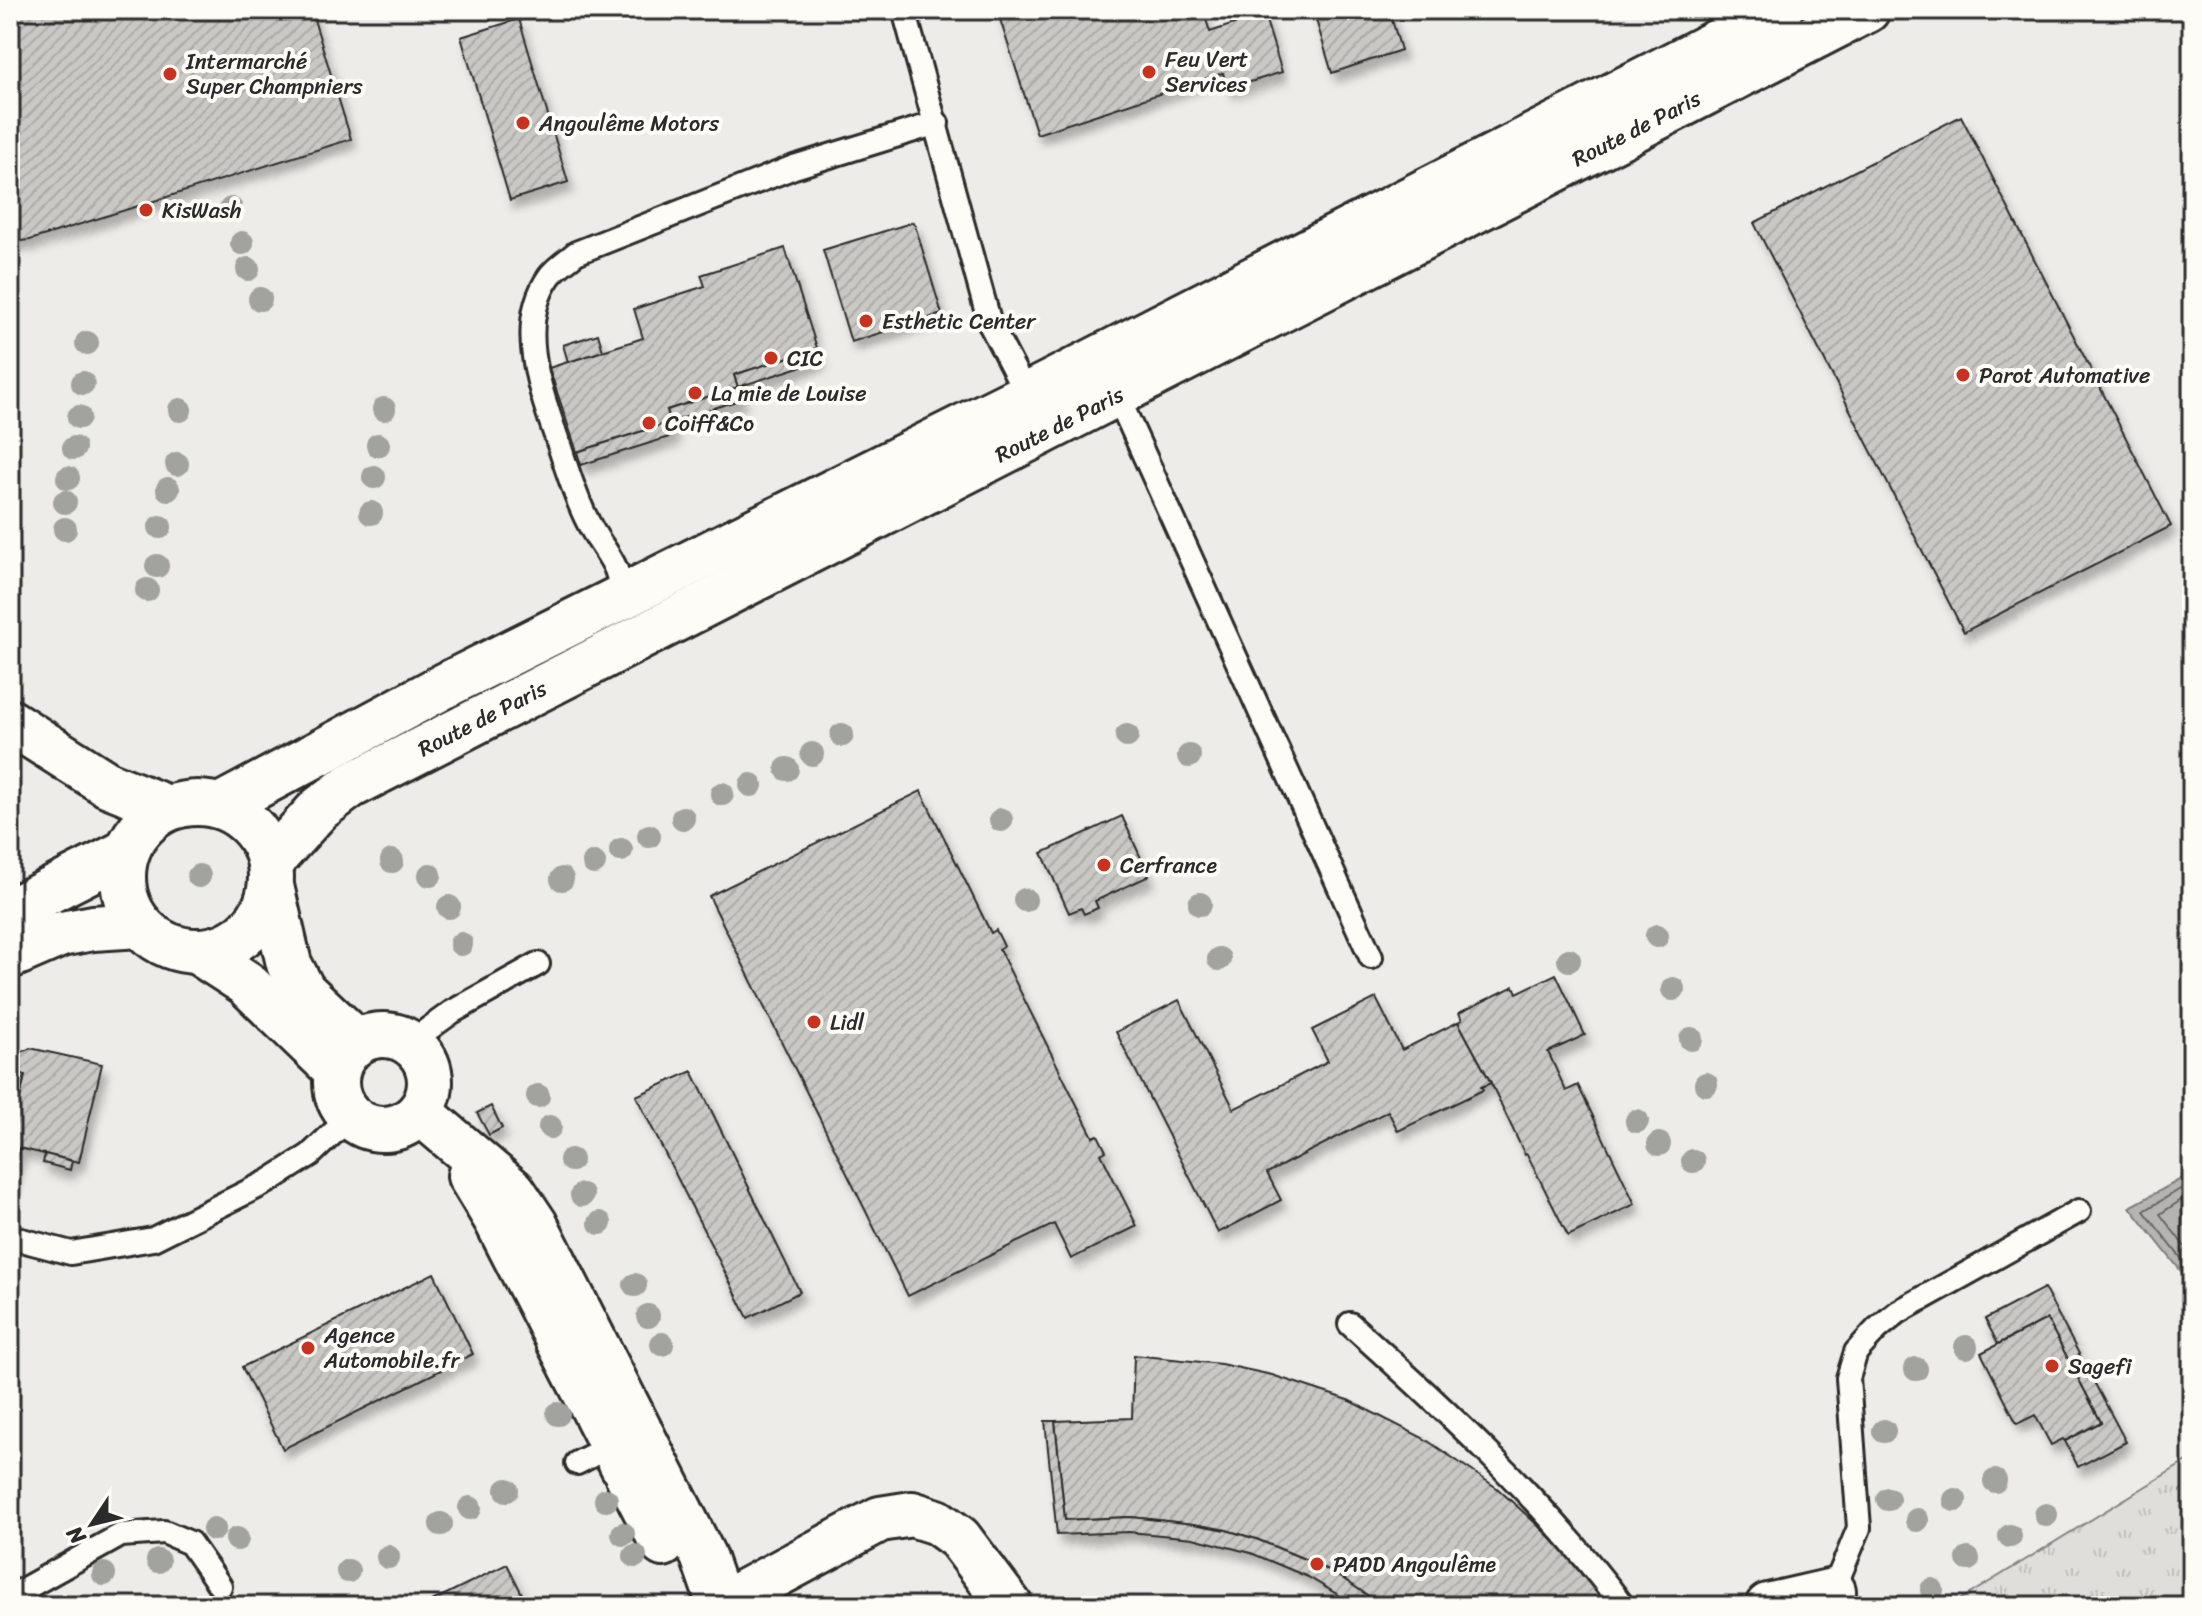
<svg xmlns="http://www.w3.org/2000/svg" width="2202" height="1616" viewBox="0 0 2202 1616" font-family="Sriracha,sans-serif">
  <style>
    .built { fill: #edece8 }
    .grass { fill: url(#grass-tufts); stroke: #858482; stroke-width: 2 }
    .water { fill: #b5b4b1; stroke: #7e7d7b; stroke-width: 2 }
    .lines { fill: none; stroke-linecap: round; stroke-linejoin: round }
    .shore { stroke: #626261; stroke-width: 2 }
    .building { fill: url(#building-hatch); stroke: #2b2b2b; stroke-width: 2; filter: url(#shadow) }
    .lane-casing { stroke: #2b2b2b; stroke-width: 28 }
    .street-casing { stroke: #2b2b2b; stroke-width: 50 }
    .secondary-casing { stroke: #2b2b2b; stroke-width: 50 }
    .lane { stroke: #fdfcf7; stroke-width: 22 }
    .street { stroke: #fdfcf7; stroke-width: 44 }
    .secondary { stroke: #fdfcf7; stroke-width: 44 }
    .tree { fill: #a2a29f }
    .poi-dot { fill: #c8321e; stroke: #fdfcf7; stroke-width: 3 }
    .labels { text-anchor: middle; stroke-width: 8; stroke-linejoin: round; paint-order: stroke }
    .poi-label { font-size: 22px; fill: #2b2b2b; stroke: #fdfcf7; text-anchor: start }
    .street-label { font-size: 22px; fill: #2b2b2b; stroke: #fdfcf7 }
  </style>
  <defs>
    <pattern id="grass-tufts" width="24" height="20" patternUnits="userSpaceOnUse" patternTransform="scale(2)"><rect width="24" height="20" fill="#dfdeda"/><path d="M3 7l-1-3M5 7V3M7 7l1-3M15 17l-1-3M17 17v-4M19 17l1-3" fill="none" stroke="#c0bfbb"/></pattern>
    <pattern id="building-hatch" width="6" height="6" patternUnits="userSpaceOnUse" patternTransform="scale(2)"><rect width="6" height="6" fill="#c9c8c4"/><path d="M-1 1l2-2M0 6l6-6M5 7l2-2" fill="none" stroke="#adaca9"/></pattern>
    <filter id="shadow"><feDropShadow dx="5" dy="9" stdDeviation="4" flood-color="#0004"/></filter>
  </defs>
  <rect width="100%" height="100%" fill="#fdfcf7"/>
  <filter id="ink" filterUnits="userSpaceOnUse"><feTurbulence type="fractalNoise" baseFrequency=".0125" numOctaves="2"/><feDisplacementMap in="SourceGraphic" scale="16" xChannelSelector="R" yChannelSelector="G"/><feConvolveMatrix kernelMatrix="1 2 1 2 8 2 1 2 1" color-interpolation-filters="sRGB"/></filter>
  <g filter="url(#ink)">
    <polygon class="built" points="10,10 376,10 377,14 391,10 2192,10 2192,1458 1950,1606 10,1606"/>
    <polygon class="grass" points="2192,1458 2192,1606 1950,1606"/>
    <polygon class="water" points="2192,1173 2192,1285 2130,1207"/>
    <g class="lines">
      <g class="shore">
        <polyline points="2192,1182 2144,1211 2192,1272"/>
        <polyline points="2192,1193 2160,1214 2192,1256"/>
      </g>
    </g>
    <g class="building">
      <polygon points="10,10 311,10 351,139 30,240 10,242"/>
      <polygon points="997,10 1203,10 1210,32 1264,14 1282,72 1228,89 1223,73 1037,134"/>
      <polygon points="1313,10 1389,10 1401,50 1332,73"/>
      <polygon points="519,19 568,182 510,200 461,37"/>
      <polygon points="1961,116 2171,526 1964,632 1754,223"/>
      <polygon points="914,222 942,314 851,342 823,250"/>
      <polygon points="785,248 817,348 734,375 738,387 667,410 671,422 577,452 549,368 643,338 634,309 705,286 701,275"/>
      <polygon points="598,334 603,351 568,362 563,345"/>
      <polygon points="817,348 821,360 738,387 734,375"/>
      <polygon points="738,387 742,399 671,422 667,410"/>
      <polygon points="671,422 675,435 581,465 577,452"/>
      <polygon points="921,791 991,933 996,930 1004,946 999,949 1093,1137 1098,1135 1106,1151 1101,1154 1137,1226 1071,1259 1054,1224 908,1296 709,896"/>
      <polygon points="1122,816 1149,876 1095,901 1098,908 1084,914 1081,908 1069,913 1042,853"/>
      <polygon points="1556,974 1585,1035 1548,1052 1566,1091 1578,1085 1635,1204 1568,1236 1527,1154 1525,1155 1491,1083 1458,1022 1462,1020 1459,1013 1514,986 1517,993"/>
      <polygon points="1376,998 1402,1050 1458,1022 1491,1083 1481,1087 1483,1090 1398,1131 1388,1111 1267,1173 1281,1200 1218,1233 1116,1032 1179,1000 1234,1109 1328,1061 1312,1030"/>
      <polygon points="30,1048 102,1064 79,1162 10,1146 25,1075 10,1071 10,1058"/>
      <polygon points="10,1071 25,1075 10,1142"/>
      <polygon points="692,1071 800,1292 748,1318 636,1096"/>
      <polygon points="491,1106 502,1128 489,1135 477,1113"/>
      <polygon points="10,1146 20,1149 10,1192"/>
      <polygon points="45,1154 72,1161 70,1170 43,1163"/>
      <polygon points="434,1273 473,1354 283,1449 242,1367"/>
      <polygon points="2044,1288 2126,1442 2078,1467 2065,1441 2101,1422 2047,1319 1998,1344 1985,1319"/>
      <polygon points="2047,1319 2101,1422 2065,1441 2063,1439 2051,1445 2035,1415 2017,1424 1981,1353"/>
      <polygon points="1134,1355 1221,1364 1272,1375 1348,1400 1425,1439 1497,1488 1530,1518 1561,1548 1608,1606 1383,1606 1342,1578 1314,1563 1256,1539 1226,1530 1193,1524 1131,1517 1065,1520 1055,1421 1132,1418"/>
      <polygon points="1045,1421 1055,1421 1065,1520 1131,1517 1193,1524 1226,1530 1256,1539 1314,1563 1342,1578 1383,1606 1357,1606 1308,1577 1251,1553 1193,1538 1129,1532 1057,1535"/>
      <polygon points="507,1564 528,1606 422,1606"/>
    </g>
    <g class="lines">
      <defs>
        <g id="lane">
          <polyline points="904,10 990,324 1027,395"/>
          <polyline points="1117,395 1371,957"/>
          <path d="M620 599C622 562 603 553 588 522 575 497 567 469 558 442 541 392 515 326 549 277 555 268 568 260 576 253L794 167 937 123"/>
          <polyline points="409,1043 452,1012 538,964"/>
          <polyline points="10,1237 71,1253 153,1239 269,1181 310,1155 350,1117"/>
          <path d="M1350 1324C1445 1409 1547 1504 1623 1606"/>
          <polyline points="577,1463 612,1445"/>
          <polyline points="1833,1591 1859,1528 1848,1378 1856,1352 1877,1329 1898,1312 2079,1211"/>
          <polyline points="10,1597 121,1535 164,1532 190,1543 220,1586"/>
        </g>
        <g id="street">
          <polyline points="10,722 107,784 167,808"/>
          <polyline points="271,886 289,964 303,991 357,1042"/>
          <polyline points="198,952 246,983 337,1071"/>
          <circle cx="383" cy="1082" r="47"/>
          <polyline points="420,1112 513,1191 535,1224 703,1556 720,1605"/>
          <polyline points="470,1176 496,1219 663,1544"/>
          <polyline points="720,1605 880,1519 912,1514 937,1522 959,1538 1010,1606"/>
          <polyline points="1768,1606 1833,1591"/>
        </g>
        <g id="secondary">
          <circle cx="197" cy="877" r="74"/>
          <polyline points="220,806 448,684 1027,395 1780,10"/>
          <polyline points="270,863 319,809 350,786 1867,10"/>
          <polyline points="10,911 126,852"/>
          <polyline points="10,956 61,934 93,928 140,925"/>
        </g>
      </defs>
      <use href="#lane" class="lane-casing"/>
      <use href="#street" class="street-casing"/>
      <use href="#secondary" class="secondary-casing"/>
      <use href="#lane" class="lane"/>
      <use href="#street" class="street"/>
      <use href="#secondary" class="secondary"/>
    </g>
    <g class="tree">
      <circle cx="231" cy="209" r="12"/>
      <circle cx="242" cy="243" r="12"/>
      <circle cx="248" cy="269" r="12"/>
      <circle cx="260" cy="299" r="12"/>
      <circle cx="87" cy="343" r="12"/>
      <circle cx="83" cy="383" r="12"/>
      <circle cx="384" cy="409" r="12"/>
      <circle cx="180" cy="410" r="12"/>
      <circle cx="79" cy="417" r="12"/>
      <circle cx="378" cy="445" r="12"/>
      <circle cx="74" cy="448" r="12"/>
      <circle cx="177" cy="464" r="12"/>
      <circle cx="374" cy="477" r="12"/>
      <circle cx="68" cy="478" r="12"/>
      <circle cx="168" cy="489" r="12"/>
      <circle cx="65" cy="502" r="12"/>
      <circle cx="371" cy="513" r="12"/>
      <circle cx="160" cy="527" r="12"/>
      <circle cx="65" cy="529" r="12"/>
      <circle cx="157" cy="566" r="12"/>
      <circle cx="147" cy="590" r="12"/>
      <circle cx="842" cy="735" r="12"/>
      <circle cx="1127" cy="736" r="12"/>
      <circle cx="812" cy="754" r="12"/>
      <circle cx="1189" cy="756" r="12"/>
      <circle cx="787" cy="769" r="12"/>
      <circle cx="751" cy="785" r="12"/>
      <circle cx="722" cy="794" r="12"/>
      <circle cx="683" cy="818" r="12"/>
      <circle cx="1001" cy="820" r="12"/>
      <circle cx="649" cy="836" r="12"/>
      <circle cx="621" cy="850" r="12"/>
      <circle cx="392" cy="861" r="12"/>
      <circle cx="594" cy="863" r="12"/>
      <circle cx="430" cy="875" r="12"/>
      <circle cx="199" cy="876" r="12"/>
      <circle cx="562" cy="879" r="12"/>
      <circle cx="1025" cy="900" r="12"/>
      <circle cx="1200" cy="904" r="12"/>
      <circle cx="449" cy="907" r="12"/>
      <circle cx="1657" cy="936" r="12"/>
      <circle cx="461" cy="944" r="12"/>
      <circle cx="1219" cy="959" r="12"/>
      <circle cx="1569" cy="960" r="12"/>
      <circle cx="1673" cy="989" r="12"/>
      <circle cx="1691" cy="1039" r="12"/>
      <circle cx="1706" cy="1084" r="12"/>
      <circle cx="538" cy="1096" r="12"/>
      <circle cx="1637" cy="1121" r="12"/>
      <circle cx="550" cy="1127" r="12"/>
      <circle cx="1659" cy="1144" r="12"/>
      <circle cx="571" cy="1160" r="12"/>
      <circle cx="1693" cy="1161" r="12"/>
      <circle cx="582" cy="1195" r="12"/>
      <circle cx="600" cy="1223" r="12"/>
      <circle cx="635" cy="1285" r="12"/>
      <circle cx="648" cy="1316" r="12"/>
      <circle cx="662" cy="1344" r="12"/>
      <circle cx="1966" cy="1347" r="12"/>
      <circle cx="1916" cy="1369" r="12"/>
      <circle cx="558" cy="1414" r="12"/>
      <circle cx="1884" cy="1431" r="12"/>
      <circle cx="1995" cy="1481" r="12"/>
      <circle cx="507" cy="1490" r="12"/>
      <circle cx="1888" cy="1499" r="12"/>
      <circle cx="606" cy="1500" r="12"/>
      <circle cx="1955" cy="1500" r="12"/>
      <circle cx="470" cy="1508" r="12"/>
      <circle cx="2046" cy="1515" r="12"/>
      <circle cx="1917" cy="1520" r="12"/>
      <circle cx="441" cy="1524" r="12"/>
      <circle cx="214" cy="1529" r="12"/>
      <circle cx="623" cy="1534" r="12"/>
      <circle cx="2010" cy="1536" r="12"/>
      <circle cx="237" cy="1539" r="12"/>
      <circle cx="635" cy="1556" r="12"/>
      <circle cx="388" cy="1557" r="12"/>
      <circle cx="1968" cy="1559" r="12"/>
      <circle cx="158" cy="1561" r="12"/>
      <circle cx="348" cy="1571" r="12"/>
      <circle cx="104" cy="1574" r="12"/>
      <circle cx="1932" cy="1590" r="12"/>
    </g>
  </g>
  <g class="poi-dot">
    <circle cx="1149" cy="72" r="8"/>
    <circle cx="170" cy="74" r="8"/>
    <circle cx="523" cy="123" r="8"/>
    <circle cx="146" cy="210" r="8"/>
    <circle cx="866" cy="321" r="8"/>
    <circle cx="771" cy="358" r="8"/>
    <circle cx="1963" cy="375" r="8"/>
    <circle cx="695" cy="393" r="8"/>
    <circle cx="649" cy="423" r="8"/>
    <circle cx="1104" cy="865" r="8"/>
    <circle cx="814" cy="1022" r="8"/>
    <circle cx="308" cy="1348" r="8"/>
    <circle cx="2052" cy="1366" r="8"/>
    <circle cx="1317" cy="1564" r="8"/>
  </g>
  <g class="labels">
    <g class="poi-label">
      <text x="1165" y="67">Feu Vert<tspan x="1165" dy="25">Services</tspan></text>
      <text x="186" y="69">Intermarché<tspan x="186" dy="25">Super Champniers</tspan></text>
      <text x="539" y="131">Angoulême Motors</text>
      <text x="162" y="218">KisWash</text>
      <text x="882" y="329">Esthetic Center</text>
      <text x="787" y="366">CIC</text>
      <text x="1979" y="383">Parot Automative</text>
      <text x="711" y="401">La mie de Louise</text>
      <text x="665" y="431">Coiff&amp;Co</text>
      <text x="1120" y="873">Cerfrance</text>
      <text x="830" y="1030">Lidl</text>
      <text x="324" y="1343">Agence<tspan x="324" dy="25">Automobile.fr</tspan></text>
      <text x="2068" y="1374">Sagefi</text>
      <text x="1333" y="1572">PADD Angoulême</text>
    </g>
    <g class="street-label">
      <text transform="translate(1636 128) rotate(-27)" y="8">Route de Paris</text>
      <text transform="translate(1059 424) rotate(-27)" y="8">Route de Paris</text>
      <text transform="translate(482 718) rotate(-27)" y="8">Route de Paris</text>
    </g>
  </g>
  <rect width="2202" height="1616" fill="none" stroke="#fdfcf7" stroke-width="40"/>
  <rect x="20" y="20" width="2162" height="1576" fill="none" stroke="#2b2b2b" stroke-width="3" filter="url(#ink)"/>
  <g transform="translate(92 1524) rotate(235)" stroke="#fdfcf7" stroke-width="6" paint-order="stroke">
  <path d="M0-6L14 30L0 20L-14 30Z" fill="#2b2b2b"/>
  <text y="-12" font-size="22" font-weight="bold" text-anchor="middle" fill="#2b2b2b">N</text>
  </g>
</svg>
